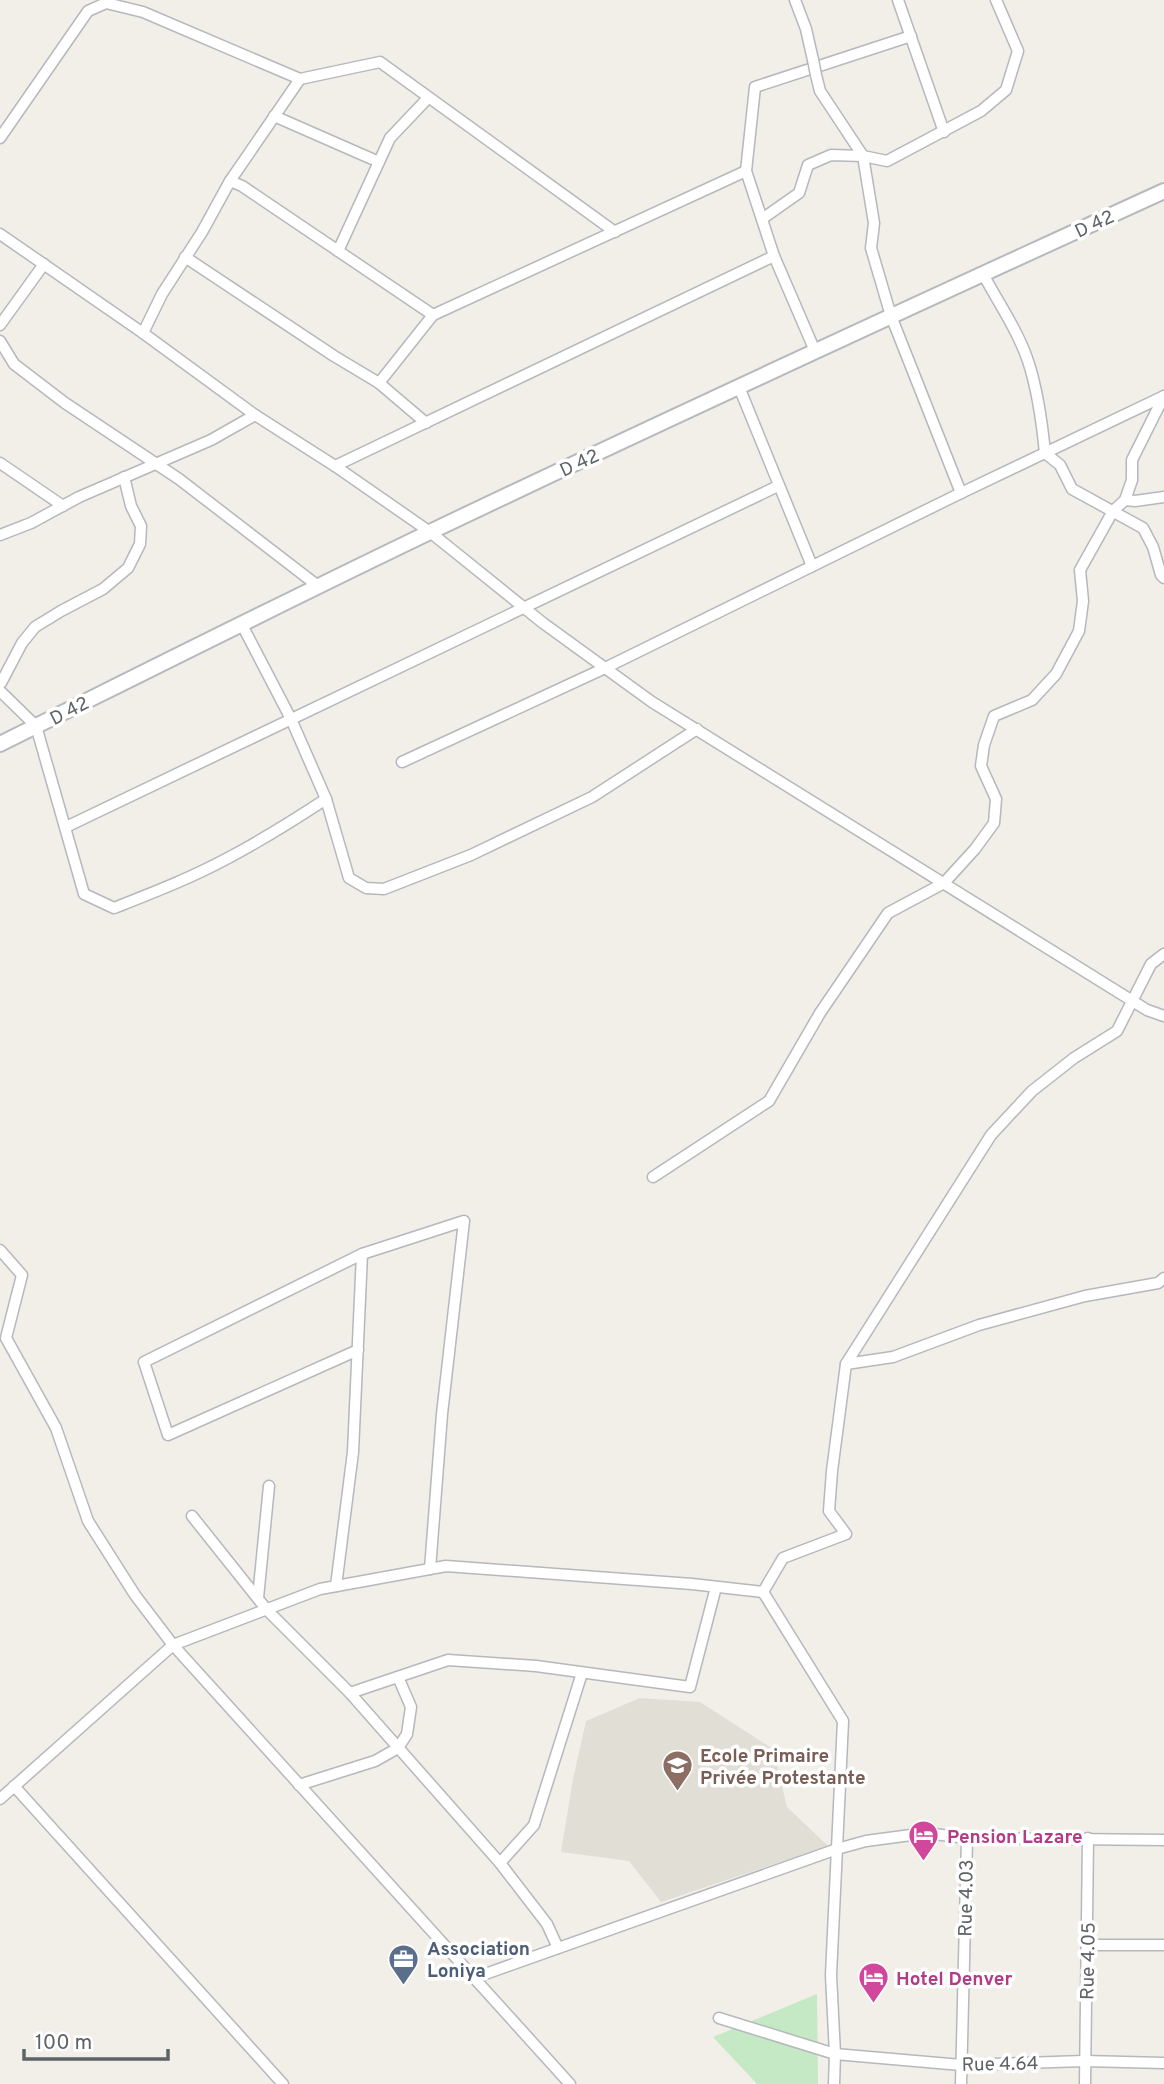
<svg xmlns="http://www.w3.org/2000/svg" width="1164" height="2084" viewBox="0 0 1164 2084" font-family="Overpass,sans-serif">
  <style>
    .education { fill: #e1ded6 }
    .green { fill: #c5e8c5 }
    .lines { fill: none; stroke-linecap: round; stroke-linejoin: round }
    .street-casing { stroke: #b5b8bc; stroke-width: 13 }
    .secondary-casing { stroke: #b6babf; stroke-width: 18 }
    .street { stroke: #fff; stroke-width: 10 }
    .secondary { stroke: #fff; stroke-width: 14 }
    .street-bridge-casing { stroke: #b5b8bc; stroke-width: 13; stroke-linecap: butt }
    .street-bridge { stroke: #fff; stroke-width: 10 }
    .labels { text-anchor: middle; stroke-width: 7; stroke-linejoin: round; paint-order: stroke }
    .street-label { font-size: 19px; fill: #5f6368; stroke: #fff }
    .education-label { font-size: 19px; font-weight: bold; fill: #785e54; stroke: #fff; text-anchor: start }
    .hotel-label { font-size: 19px; font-weight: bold; fill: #b23c85; stroke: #fff; text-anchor: start }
    .service-label { font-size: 19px; font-weight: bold; fill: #4e5e75; stroke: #fff; text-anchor: start }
  </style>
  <rect width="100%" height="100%" fill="#f1efe8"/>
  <polygon class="education" points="640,1698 700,1702 773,1749 787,1807 828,1846 661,1902 629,1861 561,1852 573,1779 586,1721"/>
  <polygon class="green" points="817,1994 818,2084 757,2084 713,2037"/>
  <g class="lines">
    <defs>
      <g id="street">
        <polyline points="795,0 806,29 813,60"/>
        <polyline points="898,0 944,132"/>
        <polyline points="816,75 820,91 863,156 874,223 871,248 891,316 961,493"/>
        <polyline points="274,116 379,162"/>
        <polyline points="0,138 88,11 106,3 143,12 300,79 380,62 615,232"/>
        <polyline points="230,181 300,79"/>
        <polyline points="762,219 799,193 808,165 831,155 863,156 887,161 981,111 1006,90 1018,51 996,0"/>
        <polyline points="0,234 143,333 255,415 335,466 430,532 543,623 652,702 1147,1010 1164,1016"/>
        <polyline points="338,251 390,138 428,98"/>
        <polyline points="185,257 334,356 379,383 433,315 746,171"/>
        <path d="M983 274C998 302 1018 331 1028 361 1038 391 1042 422 1045 453L1060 465 1072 489 1143 528 1153 547 1161 575 1164 578"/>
        <polyline points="0,325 44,264"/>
        <polyline points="143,333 162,294 202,232 230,181 242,186 433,315"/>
        <polyline points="0,341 14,364 65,403 179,479 318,586"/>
        <polyline points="815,351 774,256 746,171 755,87 911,36"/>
        <polyline points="379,383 426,423"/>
        <polyline points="739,387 812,566"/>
        <polyline points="0,463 63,506"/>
        <polyline points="335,466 774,256"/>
        <polyline points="1125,500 1135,501 1164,497"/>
        <polyline points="0,535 31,523 79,497 211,440 255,415"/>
        <polyline points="241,623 291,719 326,799 349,878 366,888 384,889 471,855 592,797 697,729"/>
        <polyline points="1,683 22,643 35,627 61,611 103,589 128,568 140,544 141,526 131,506 124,477"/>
        <path d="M0 691 36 726 84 894 114 908C152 893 191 878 228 858 262 840 294 820 326 799"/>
        <polyline points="402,762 605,668 961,493 1164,396"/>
        <polyline points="66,827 778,486"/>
        <polyline points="653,1177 769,1101 820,1013 888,913 944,883 975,849 994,823 996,799 981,766 984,745 994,716 1032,700 1056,674 1079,631 1083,601 1080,570 1113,511 1125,500 1132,480 1132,460 1164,396"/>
        <polyline points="0,1250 22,1275 6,1338 56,1428 88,1521 135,1595 173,1645 570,2084"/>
        <polyline points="358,1350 168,1435 144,1362 362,1254 464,1221 442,1414 430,1569"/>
        <polyline points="846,1364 893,1357 979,1325 1085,1296 1158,1283 1164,1278"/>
        <polyline points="192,1516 267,1610 350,1693 500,1863 547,1924 558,1948"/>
        <polyline points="336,1586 353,1452 362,1254"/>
        <polyline points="763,1592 783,1558 846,1534 829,1511 832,1471 846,1364 991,1135 1032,1091 1074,1058 1117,1031 1151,964 1164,954"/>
        <polyline points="258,1598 269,1486"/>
        <polyline points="350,1693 448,1660 536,1666 690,1687 716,1587"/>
        <polyline points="299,1785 375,1761 398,1748 407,1734 411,1707 398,1677"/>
        <polyline points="14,1786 283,2084"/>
        <polyline points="0,1799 173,1645 320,1589 446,1566 692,1584 763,1592 843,1721 831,1975 835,2054 834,2084"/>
        <polyline points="500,1863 534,1825 582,1673"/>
        <polyline points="1087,1945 1164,1945"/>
        <polyline points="474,1978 837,1849 866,1841 926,1833 967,1838 1164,1840"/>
        <polyline points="719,2018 835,2054 961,2065 1084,2061 1164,2063"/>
        <polyline points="961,2084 967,1838"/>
        <polyline points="1085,2084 1088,1838"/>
      </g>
      <path id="secondary" d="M0 744C143 673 286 601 430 532 673 416 919 303 1164 191"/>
    </defs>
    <use href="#street" class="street-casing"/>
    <use href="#secondary" class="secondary-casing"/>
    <use href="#street" class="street"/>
    <use href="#secondary" class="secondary"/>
    <defs>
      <polyline id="street-bridge" points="813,60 816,75"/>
    </defs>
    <use href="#street-bridge" class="street-bridge-casing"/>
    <use href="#street-bridge" class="street-bridge"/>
  </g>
  <defs>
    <symbol id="school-pin" viewBox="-11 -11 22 30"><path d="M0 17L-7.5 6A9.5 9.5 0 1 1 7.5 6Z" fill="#8d6e63" stroke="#fff"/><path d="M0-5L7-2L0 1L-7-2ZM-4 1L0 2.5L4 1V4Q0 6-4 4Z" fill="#fff"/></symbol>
    <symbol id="hotel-pin" viewBox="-11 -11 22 30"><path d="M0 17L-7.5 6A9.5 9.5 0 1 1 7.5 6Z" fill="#d1479c" stroke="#fff"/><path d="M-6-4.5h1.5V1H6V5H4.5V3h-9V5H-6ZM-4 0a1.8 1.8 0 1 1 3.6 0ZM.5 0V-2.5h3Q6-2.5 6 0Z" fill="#fff"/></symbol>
    <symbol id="office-pin" viewBox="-11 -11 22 30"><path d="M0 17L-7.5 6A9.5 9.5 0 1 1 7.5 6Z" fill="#5c6f8a" stroke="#fff"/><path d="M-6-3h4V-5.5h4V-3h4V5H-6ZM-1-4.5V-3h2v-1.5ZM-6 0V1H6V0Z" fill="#fff"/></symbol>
  </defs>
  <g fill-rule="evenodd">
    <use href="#school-pin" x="660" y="1748" width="35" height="47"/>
    <use href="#hotel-pin" x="906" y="1818" width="35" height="47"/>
    <use href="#office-pin" x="386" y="1942" width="35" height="47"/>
    <use href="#hotel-pin" x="856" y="1960" width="35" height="47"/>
  </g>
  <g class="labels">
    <g class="street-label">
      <text transform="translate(1094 223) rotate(-25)" y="7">D 42</text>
      <text transform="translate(579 462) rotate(-25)" y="7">D 42</text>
      <text transform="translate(69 710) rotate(-27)" y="7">D 42</text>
      <text transform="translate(965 1898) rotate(-89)" y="7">Rue 4.03</text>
      <text transform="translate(1087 1961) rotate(-89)" y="7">Rue 4.05</text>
      <text transform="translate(1000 2063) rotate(-1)" y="7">Rue 4.64</text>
    </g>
    <g class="education-label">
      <text x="700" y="1762">Ecole Primaire<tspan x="700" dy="22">Privée Protestante</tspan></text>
    </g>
    <g class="hotel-label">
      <text x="947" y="1843">Pension Lazare</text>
      <text x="896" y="1985">Hotel Denver</text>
    </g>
    <g class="service-label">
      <text x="427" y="1955">Association<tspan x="427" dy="22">Loniya</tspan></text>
    </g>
  </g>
  <path d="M24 2049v10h144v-10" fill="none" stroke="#5f6368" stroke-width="3.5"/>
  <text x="35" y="2049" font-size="21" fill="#5f6368" stroke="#ffffff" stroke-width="5" paint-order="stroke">100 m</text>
</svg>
